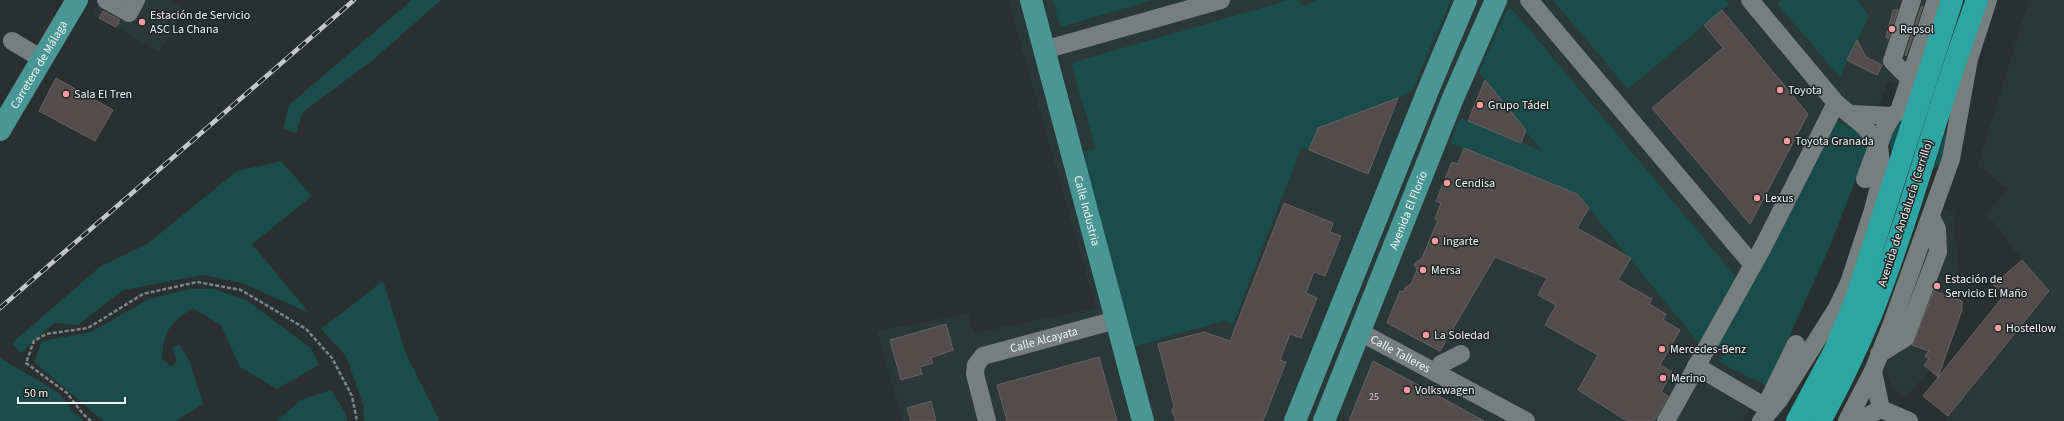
<svg xmlns="http://www.w3.org/2000/svg" width="2064" height="421" viewBox="0 0 2064 421" font-family="'Source Sans 3',sans-serif">
  <style>
    .built { fill: #2a3938 }
    .green { fill: #1a4c4b }
    .building { fill: #534c4c; stroke: #686161 }
    .lines { fill: none; stroke-linecap: round; stroke-linejoin: round }
    .path { stroke: #7f8484; stroke-width: 2.5; stroke-dasharray: 4 2; stroke-linecap: butt }
    .minor { stroke: #777f7e; stroke-width: 18 }
    .major { stroke: #4a9694; stroke-width: 22 }
    .highway { stroke: #2ca5a3; stroke-width: 22 }
    .rail-casing { stroke: #c3c7c7; stroke-width: 4.5 }
    .rail { stroke: #202626; stroke-width: 3; stroke-dasharray: 9; stroke-linecap: butt }
    .poi-dot { fill: #f59b9e; stroke: #202626; stroke-width: 1.5 }
    .labels { text-anchor: middle; stroke-width: 3; stroke-linejoin: round; paint-order: stroke }
    .number-label { font-size: 10px; fill: #c8c9c9 }
    .poi-label { font-size: 12px; fill: #eff3f3; stroke: #202626; text-anchor: start }
    .street-label { font-size: 12px; fill: #eff3f3; stroke: #202626 }
  </style>
  <rect width="100%" height="100%" fill="#2a3030"/>
  <g class="built">
    <polygon points="102,0 170,0 185,9 159,52 93,14"/>
    <polygon points="1008,0 1931,0 1907,76 1895,84 1888,81 1862,151 1762,384 1743,421 902,421 877,331 968,314 974,333 1096,308"/>
    <polygon points="2029,0 2064,0 2064,421 1945,421 2049,291 2022,260 1986,213 2008,189 1978,165"/>
    <polygon points="1941,208 1953,212 1962,310 1949,348 1905,398 1892,389 1884,363"/>
  </g>
  <g class="green">
    <polygon points="412,0 441,0 373,60 303,112 296,133 283,129 289,105"/>
    <polygon points="1053,0 1152,0 1060,27"/>
    <polygon points="1289,0 1299,0 1301,6 1317,0 1451,0 1412,90 1398,98 1318,128 1309,150 1301,148 1233,324 1224,321 1135,346 1087,171 1084,151 1096,149 1071,63"/>
    <polygon points="1553,0 1726,0 1729,4 1628,89"/>
    <polygon points="1782,0 1857,0 1869,16 1840,77 1777,4"/>
    <polygon points="1512,9 1736,277 1699,343 1577,194 1450,143 1460,118 1542,151 1479,72 1507,10"/>
    <path d="M1904 118 1893 156C1886 139 1889 128 1904 118Z"/>
    <path d="M1837 121C1851 127 1860 133 1869 145L1830 246 1767 386 1719 362 1724 352 1716 348Z"/>
    <path d="M1945 133C1950 147 1945 161 1933 169Z"/>
    <polygon points="281,161 312,196 252,244 309,313 242,283 203,275 123,290 78,325 54,323 21,353 12,343 101,266 147,244 237,171"/>
    <polygon points="383,281 406,354 440,421 364,421 363,404 346,356 321,329"/>
    <path d="M191 289H213L246 300 311 348 319 365 277 389 240 367 221 325 192 308C169 325 164 329 162 359L171 367 177 361 172 349 179 344 190 362 203 404 176 421H103L34 362 42 341 91 332 149 299Z"/>
    <polygon points="0,358 59,393 74,413 84,421 0,421"/>
    <polygon points="331,390 346,414 347,421 277,421 301,400"/>
  </g>
  <g class="building">
    <polygon points="1923,6 1906,56 1905,55 1921,7"/>
    <polygon points="1722,10 1808,114 1750,224 1652,108 1723,48 1704,25"/>
    <polygon points="1893,10 1898,10 1888,39 1886,37"/>
    <polygon points="103,11 120,20 116,27 99,18"/>
    <polygon points="1857,40 1866,57 1882,65 1877,75 1847,60"/>
    <polygon points="56,78 113,110 95,141 39,111"/>
    <polygon points="1485,80 1526,130 1521,143 1468,121"/>
    <polygon points="1398,98 1368,174 1309,150 1318,128"/>
    <polygon points="1464,148 1577,194 1589,208 1577,228 1631,258 1618,280 1652,299 1649,304 1666,314 1663,320 1680,330 1660,365 1672,372 1661,392 1668,396 1654,421 1627,421 1578,390 1598,355 1545,325 1556,305 1538,295 1547,278 1495,257 1440,351 1387,323 1400,291 1403,292 1406,287 1411,284 1417,270 1414,264 1422,258 1438,220 1435,219 1441,203 1436,201 1452,162 1458,164"/>
    <polygon points="1284,203 1333,223 1330,232 1341,236 1325,276 1314,272 1306,293 1317,298 1301,338 1290,334 1280,360 1286,362 1263,421 1176,421 1172,410 1174,406 1158,344 1204,332 1230,341"/>
    <polygon points="2022,260 2049,291 1948,416 1923,396 2005,294 1993,285"/>
    <polygon points="1934,291 1962,301 1962,310 1938,377 1924,365 1929,359 1925,356 1929,351 1912,345"/>
    <polygon points="946,324 953,350 931,358 933,363 920,367 922,374 901,380 890,340"/>
    <polygon points="1099,357 1117,421 1007,421 997,385"/>
    <polygon points="1373,361 1446,400 1484,421 1349,421"/>
    <polygon points="931,401 936,421 911,421 907,408"/>
  </g>
  <g class="lines">
    <polyline class="path" points="91,421 83,414 67,393 26,363 34,341 46,334 88,328 143,294 197,282 241,290 306,329 332,358 352,396 357,421"/>
    <g class="minor">
      <polyline points="106,0 129,13 136,0"/>
      <polyline points="1529,0 1753,265"/>
      <polyline points="1750,0 1836,103 1865,127 1879,145"/>
      <polyline points="12,41 42,59"/>
      <polyline points="1044,50 1221,0"/>
      <polyline points="1911,80 1892,61 1912,0"/>
      <polyline points="1851,114 1892,116"/>
      <polyline points="1865,179 1877,147"/>
      <path id="s1" d="M1360 332 1526 421"/>
      <polyline points="1879,354 1905,338 1938,252 1937,229 1931,217"/>
      <polyline points="1696,366 1769,409"/>
      <polyline points="1873,371 1881,409"/>
      <polyline points="1436,373 1441,364 1461,354"/>
      <polyline points="1770,397 1796,344"/>
      <path id="s2" d="M987 421 975 374 976 365 983 356 1116 320"/>
      <polyline points="1666,421 1763,247 1836,103"/>
      <polyline points="1761,421 1779,400 1837,308 1849,283 1873,210 1882,175 1879,145 1884,130 1892,116 1899,111 1936,0"/>
      <polyline points="1847,421 1873,371 1892,323 1951,159 1969,59 1988,0"/>
      <polyline points="1857,421 1881,409 1909,421"/>
    </g>
    <g class="major">
      <path id="s3" d="M1031 0 1143 421"/>
      <path id="s4" d="M0 130 77 0"/>
      <polyline points="1295,421 1429,88 1466,0"/>
      <path id="s5" d="M1324 421 1453 98 1496 0"/>
    </g>
    <g class="highway">
      <polyline points="1797,421 1835,350 1856,299 1952,0"/>
      <path d="M1820 421C1839 387 1856 351 1871 315 1912 212 1938 104 1977 0"/>
    </g>
    <defs>
      <polyline id="rail" points="0,308 354,0"/>
    </defs>
    <use href="#rail" class="rail-casing"/>
    <use href="#rail" class="rail"/>
  </g>
  <g class="poi-dot">
    <circle cx="142" cy="22" r="4"/>
    <circle cx="1892" cy="29" r="4"/>
    <circle cx="1780" cy="90" r="4"/>
    <circle cx="66" cy="94" r="4"/>
    <circle cx="1480" cy="105" r="4"/>
    <circle cx="1787" cy="141" r="4"/>
    <circle cx="1447" cy="183" r="4"/>
    <circle cx="1757" cy="198" r="4"/>
    <circle cx="1435" cy="241" r="4"/>
    <circle cx="1423" cy="270" r="4"/>
    <circle cx="1937" cy="286" r="4"/>
    <circle cx="1998" cy="328" r="4"/>
    <circle cx="1426" cy="335" r="4"/>
    <circle cx="1662" cy="349" r="4"/>
    <circle cx="1663" cy="378" r="4"/>
    <circle cx="1407" cy="390" r="4"/>
  </g>
  <g class="labels">
    <g class="number-label">
      <text x="1374" y="400">25</text>
    </g>
    <g class="poi-label">
      <text x="150" y="19">Estación de Servicio<tspan x="150" dy="14">ASC La Chana</tspan></text>
      <text x="1900" y="33">Repsol</text>
      <text x="1788" y="94">Toyota</text>
      <text x="74" y="98">Sala El Tren</text>
      <text x="1488" y="109">Grupo Tádel</text>
      <text x="1795" y="145">Toyota Granada</text>
      <text x="1455" y="187">Cendisa</text>
      <text x="1765" y="202">Lexus</text>
      <text x="1443" y="245">Ingarte</text>
      <text x="1431" y="274">Mersa</text>
      <text x="1945" y="283">Estación de<tspan x="1945" dy="14">Servicio El Maño</tspan></text>
      <text x="2006" y="332">Hostellow</text>
      <text x="1434" y="339">La Soledad</text>
      <text x="1670" y="353">Mercedes-Benz</text>
      <text x="1671" y="382">Merino</text>
      <text x="1415" y="394">Volkswagen</text>
    </g>
    <g class="street-label">
      <text dy="4" stroke="none"><textPath href="#s4" startOffset="76">Carretera de Málaga</textPath></text>
      <text dy="4" stroke="none"><textPath href="#s5" startOffset="227">Avenida El Florío</textPath></text>
      <text dy="4" stroke="none"><textPath href="#s3" startOffset="218">Calle Industria</textPath></text>
      <text transform="translate(1905 213) rotate(-72)" y="4">Avenida de Andalucía (Cerrillo)</text>
      <text dy="4" stroke="none"><textPath href="#s2" startOffset="132">Calle Alcayata</textPath></text>
      <text dy="4" stroke="none"><textPath href="#s1" startOffset="46">Calle Talleres</textPath></text>
    </g>
  </g>
  <path d="M18 397v6h107v-6" fill="none" stroke="#eff3f3" stroke-width="2"/>
  <text x="24" y="397" font-size="12" fill="#eff3f3" stroke="#202626" stroke-width="3" paint-order="stroke">50 m</text>
</svg>
